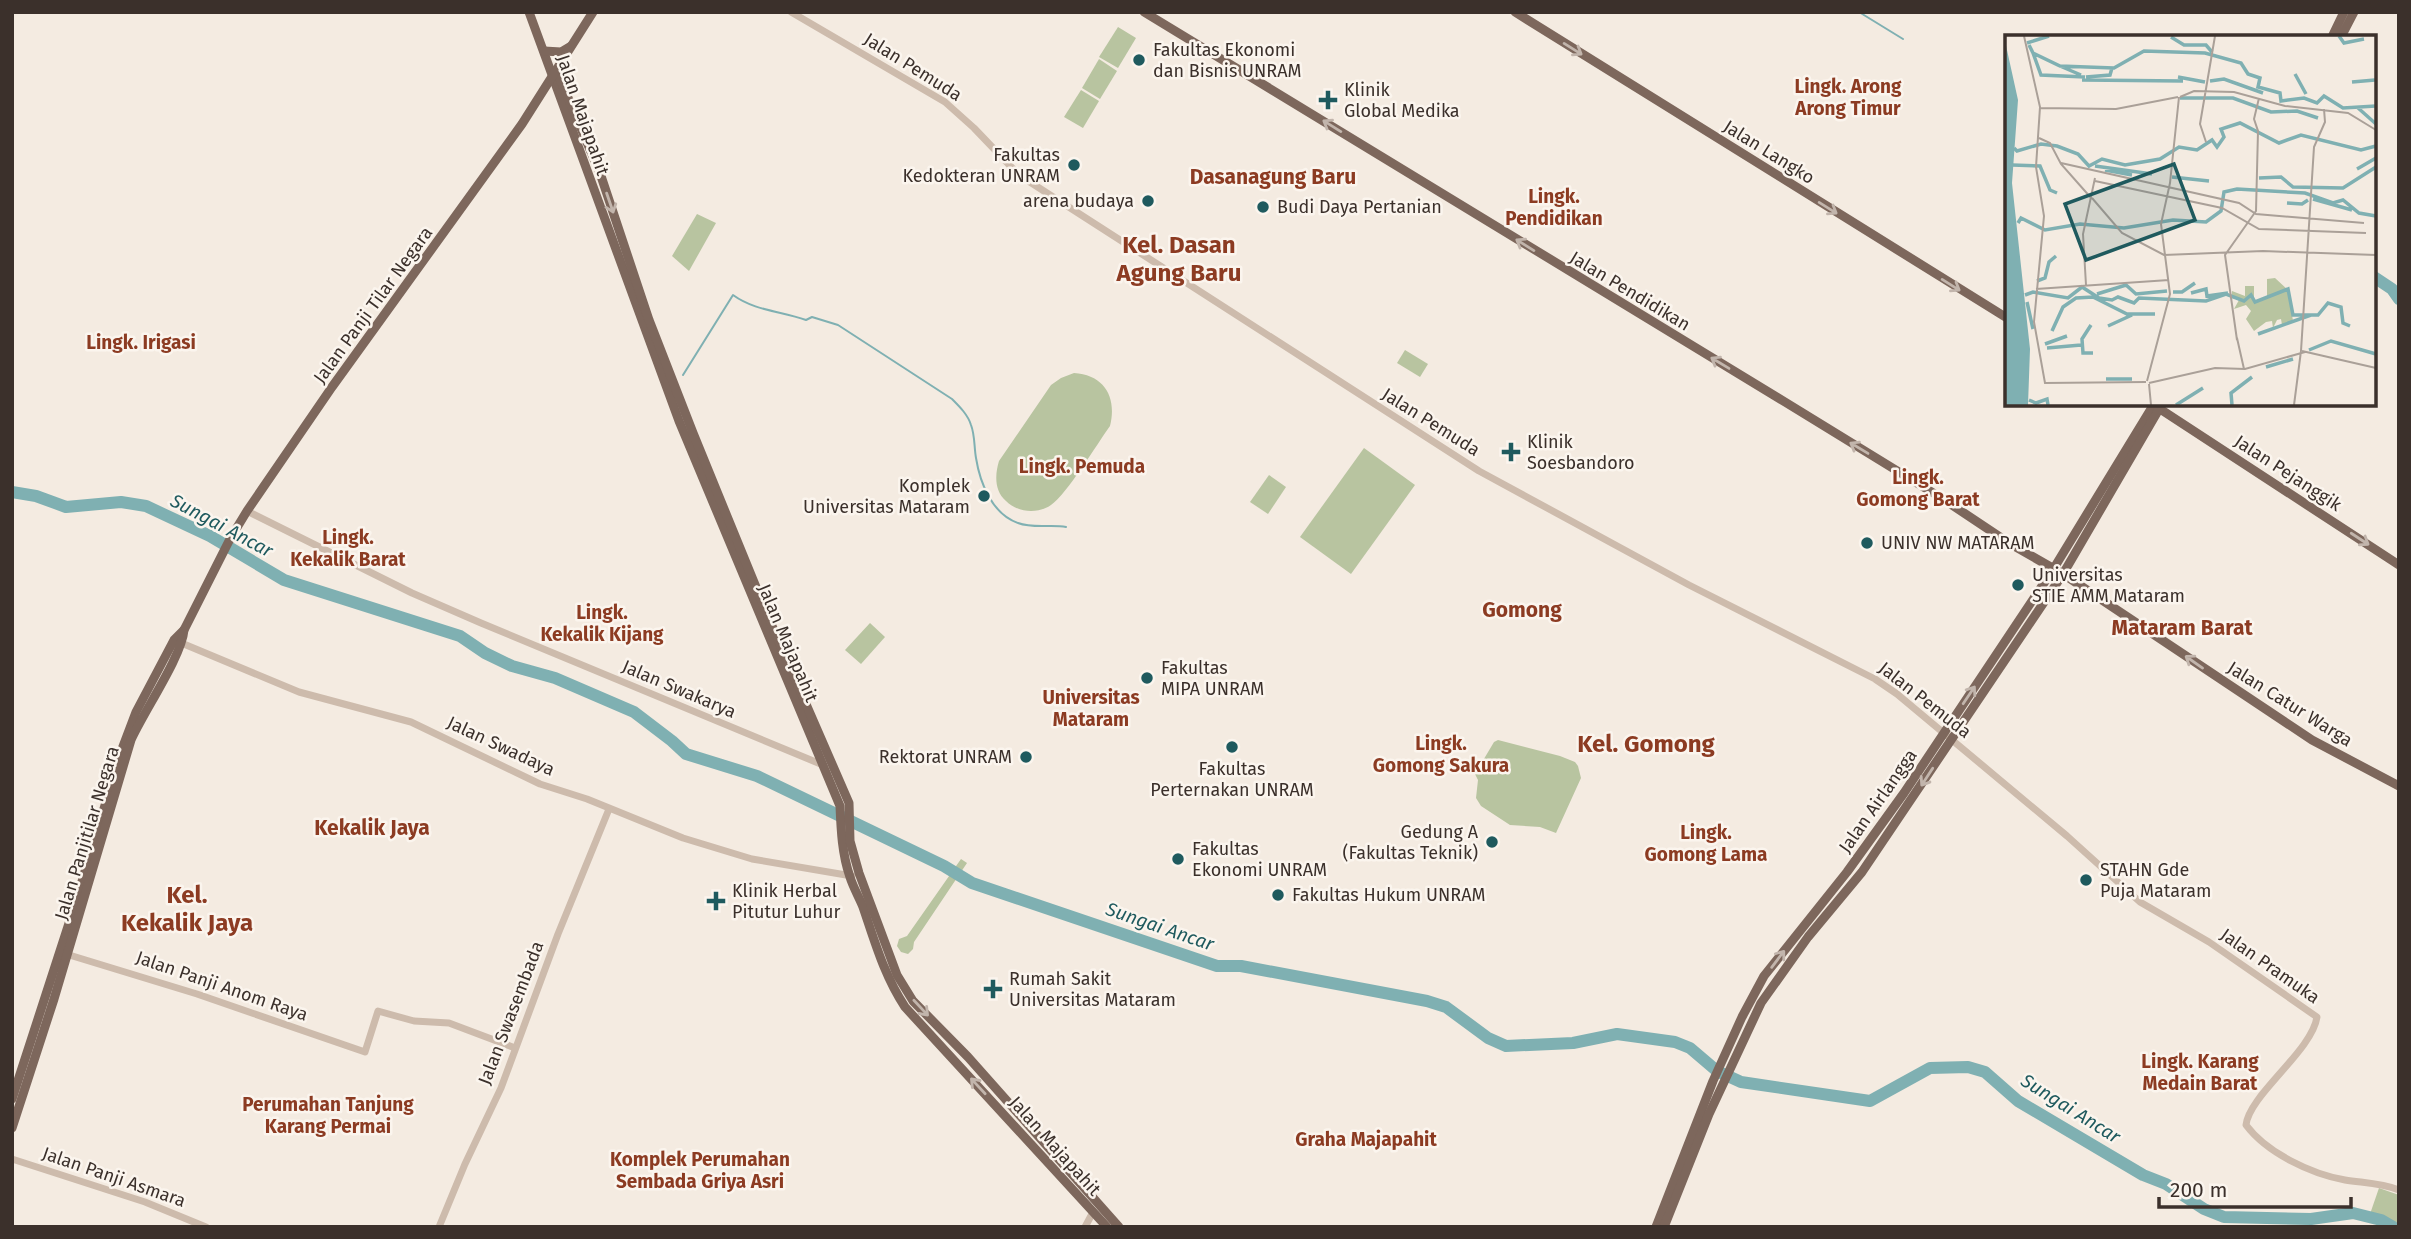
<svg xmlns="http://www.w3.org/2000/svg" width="2411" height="1239" viewBox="0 0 2411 1239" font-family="'Fira Sans',sans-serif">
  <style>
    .green { fill: #b8c4a0 }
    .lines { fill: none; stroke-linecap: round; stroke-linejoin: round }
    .stream { stroke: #7fb0b2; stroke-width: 2 }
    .river { stroke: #7fb0b2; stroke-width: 12 }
    .minor { stroke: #cdbbac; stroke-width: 7 }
    .major { stroke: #7d675c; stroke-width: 9 }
    .oneway { stroke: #c2b5ac }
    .poi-dot { fill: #1f5a5e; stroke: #fbf5ee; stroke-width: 2.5 }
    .labels { text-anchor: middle; stroke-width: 5; stroke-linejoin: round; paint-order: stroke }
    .poi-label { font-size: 18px; fill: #3b302b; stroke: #fbf5ee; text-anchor: start }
    .street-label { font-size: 18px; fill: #3b302b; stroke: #fbf5ee }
    .neighbourhood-label { font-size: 19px; font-weight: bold; fill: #8c3b22; stroke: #fbf5ee }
    .water-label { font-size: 19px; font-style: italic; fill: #1f5a5e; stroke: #fbf5ee }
    .quarter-label { font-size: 21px; font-weight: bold; fill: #8c3b22; stroke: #fbf5ee }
    .district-label { font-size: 24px; font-weight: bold; fill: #8c3b22; stroke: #fbf5ee }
    .inset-river { fill: none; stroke: #7fb0b2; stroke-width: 3.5 }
    .inset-road { fill: none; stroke: #aaa098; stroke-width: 2 }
    .view { fill: #1f5a5e; fill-opacity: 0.15; stroke: #1f5a5e; stroke-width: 3.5 }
    .inset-edge { fill: none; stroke: #3b302b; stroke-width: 3.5 }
  </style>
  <rect width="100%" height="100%" fill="#f4ebe1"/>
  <g class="green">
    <polygon points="1118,27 1136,38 1118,68 1099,57"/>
    <polygon points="1099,59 1117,71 1100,99 1082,88"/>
    <polygon points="1081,90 1099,101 1083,128 1064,117"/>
    <polygon points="697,214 716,223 689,271 672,256"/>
    <polygon points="1405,350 1428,364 1420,377 1397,363"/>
    <path d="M1074 373C1105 375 1117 398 1110 426 1097 444 1067 494 1051 505 1038 514 1018 513 1006 501 994 491 995 474 999 461L1051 385 1061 378Z"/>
    <polygon points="1364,448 1415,485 1351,574 1300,537"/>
    <polygon points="1269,475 1286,487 1268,514 1250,502"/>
    <polygon points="870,623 885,637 861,664 845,650"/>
    <polygon points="1498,740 1560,756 1575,762 1578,766 1581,778 1556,833 1540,827 1510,825 1481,806 1476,798 1478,780 1475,774 1494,742"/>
    <polygon points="961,859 967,863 914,942 913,949 908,954 901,952 897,946 899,939 907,936"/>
    <polygon points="2379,1188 2399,1195 2399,1225 2370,1214"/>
  </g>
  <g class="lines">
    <g class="stream">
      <polyline points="1859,12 1903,39"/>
      <path d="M683 375 733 295C755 311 781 311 806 320L812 317 838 325 952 399C960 407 968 415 971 425 975 435 974 447 976 458 980 483 992 514 1018 523 1034 529 1051 524 1066 527"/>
    </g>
    <g class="river">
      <polyline points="2374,277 2392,289 2399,299"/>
      <polyline points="12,492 36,496 66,507 121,502 146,506 210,536 284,580 460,636 485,653 512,666 555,678 634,712 672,741 686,754 757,776 944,866 972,883 1217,966 1241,966 1427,1001 1446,1007 1488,1038 1506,1046 1573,1043 1617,1034 1675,1042 1690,1048 1717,1071 1741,1082 1870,1101 1930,1068 1968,1067 1985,1072 2018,1101 2143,1175 2166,1184 2204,1209 2224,1217 2311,1219 2353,1213 2381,1220 2393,1227"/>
    </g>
    <g class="minor">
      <path d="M791 12 945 102 974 128 1019 175 1479 471 1689 585 1875 679 1897 694 2067 836 2140 902 2209 942 2317 1017C2312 1051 2249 1095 2246 1125 2267 1153 2311 1174 2345 1180 2364 1183 2381 1183 2399 1190"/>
      <polyline points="247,511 412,593 481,623 823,765"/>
      <polyline points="179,642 299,692 411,722 540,784 587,799 683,838 752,859 852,876"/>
      <polyline points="66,954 197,994 365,1052 378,1011 414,1021 449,1023 515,1048"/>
      <polyline points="12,1159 145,1202 206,1227"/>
      <polyline points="439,1227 465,1164 501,1088 558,934 609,809"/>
      <polyline points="1085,1227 1093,1212"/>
    </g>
    <g class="major">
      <path d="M529 12 679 421 840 806C841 830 842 854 850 877 853 887 859 897 863 907 875 942 884 975 905 1007L1107 1227"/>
      <polyline points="1144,12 1785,402 1943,499 2009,543 2063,574 2312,740 2399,786"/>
      <polyline points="1515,12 2007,318"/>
      <polyline points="2332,37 2344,12"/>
      <polyline points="2341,37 2354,12"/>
      <polyline points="544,51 561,52 571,46"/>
      <polyline points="557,72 600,173 649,320 693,433 769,619 849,803 850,841 859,873 897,975 913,1001 968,1057 1119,1227"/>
      <polyline points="2157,407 2399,565"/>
      <polyline points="12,1099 74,908 122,749 136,712 174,640 184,630"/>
      <path d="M12 1128 54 999 131 740C144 711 182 656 184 630L230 539 247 511 332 387 522 124 593 12"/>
      <polyline points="1656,1227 1713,1081 1742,1017 1764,976 1847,872 1904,793 2054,568 2154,404"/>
      <polyline points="1664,1227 1709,1114 1761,1003 1808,937 1862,872 2063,574 2162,404"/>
    </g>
  </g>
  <defs><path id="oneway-shaft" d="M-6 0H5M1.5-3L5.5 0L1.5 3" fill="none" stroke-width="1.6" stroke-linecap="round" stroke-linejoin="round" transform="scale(1.75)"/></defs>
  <g class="oneway">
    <use href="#oneway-shaft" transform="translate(1573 49) rotate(32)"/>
    <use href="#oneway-shaft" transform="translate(1332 126) rotate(-148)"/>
    <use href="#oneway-shaft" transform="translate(610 203) rotate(71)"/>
    <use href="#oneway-shaft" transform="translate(1828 208) rotate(32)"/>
    <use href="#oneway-shaft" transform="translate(1525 245) rotate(-148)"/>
    <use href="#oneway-shaft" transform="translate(1951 285) rotate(32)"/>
    <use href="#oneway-shaft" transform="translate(1720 363) rotate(-149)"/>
    <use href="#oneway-shaft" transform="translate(1859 448) rotate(-149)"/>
    <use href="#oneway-shaft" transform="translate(2360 539) rotate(33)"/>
    <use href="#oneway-shaft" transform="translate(2194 662) rotate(-145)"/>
    <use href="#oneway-shaft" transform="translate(1969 695) rotate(-56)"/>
    <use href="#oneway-shaft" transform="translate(1927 777) rotate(123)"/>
    <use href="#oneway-shaft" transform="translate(1778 959) rotate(-53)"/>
    <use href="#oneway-shaft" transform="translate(921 1008) rotate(47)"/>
    <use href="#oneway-shaft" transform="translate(978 1086) rotate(-133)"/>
  </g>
  <g class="poi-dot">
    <circle cx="1139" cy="60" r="7"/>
    <path d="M1324.5 89.5h7v7h7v7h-7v7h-7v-7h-7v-7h7z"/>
    <circle cx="1074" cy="165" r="7"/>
    <circle cx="1148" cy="201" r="7"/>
    <circle cx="1263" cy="207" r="7"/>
    <path d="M1507.5 441.5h7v7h7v7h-7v7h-7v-7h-7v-7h7z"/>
    <circle cx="984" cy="496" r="7"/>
    <circle cx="1867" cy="543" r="7"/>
    <circle cx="2018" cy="585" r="7"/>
    <circle cx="1147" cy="678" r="7"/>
    <circle cx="1232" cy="747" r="7"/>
    <circle cx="1026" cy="757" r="7"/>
    <circle cx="1492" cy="842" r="7"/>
    <circle cx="1178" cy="859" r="7"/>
    <circle cx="2086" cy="880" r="7"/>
    <circle cx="1278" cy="895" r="7"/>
    <path d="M712.5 890.5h7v7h7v7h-7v7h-7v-7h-7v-7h7z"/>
    <path d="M989.5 978.5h7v7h7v7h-7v7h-7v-7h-7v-7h7z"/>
  </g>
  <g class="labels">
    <g class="poi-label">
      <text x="1153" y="56">Fakultas Ekonomi<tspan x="1153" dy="21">dan Bisnis UNRAM</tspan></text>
      <text x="1344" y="96">Klinik<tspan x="1344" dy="21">Global Medika</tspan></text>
      <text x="1060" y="161" text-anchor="end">Fakultas<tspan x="1060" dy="21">Kedokteran UNRAM</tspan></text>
      <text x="1134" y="207" text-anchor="end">arena budaya</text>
      <text x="1277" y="213">Budi Daya Pertanian</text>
      <text x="1527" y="448">Klinik<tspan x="1527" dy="21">Soesbandoro</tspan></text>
      <text x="970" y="492" text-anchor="end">Komplek<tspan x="970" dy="21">Universitas Mataram</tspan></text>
      <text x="1881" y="549">UNIV NW MATARAM</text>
      <text x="2032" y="581">Universitas<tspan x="2032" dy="21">STIE AMM Mataram</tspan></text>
      <text x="1161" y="674">Fakultas<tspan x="1161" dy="21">MIPA UNRAM</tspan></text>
      <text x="1012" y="763" text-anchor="end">Rektorat UNRAM</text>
      <text x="1232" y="775" text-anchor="middle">Fakultas<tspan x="1232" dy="21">Perternakan UNRAM</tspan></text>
      <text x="1478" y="838" text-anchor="end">Gedung A<tspan x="1478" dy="21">(Fakultas Teknik)</tspan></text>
      <text x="1192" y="855">Fakultas<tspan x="1192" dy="21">Ekonomi UNRAM</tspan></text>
      <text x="2100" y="876">STAHN Gde<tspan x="2100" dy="21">Puja Mataram</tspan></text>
      <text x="732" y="897">Klinik Herbal<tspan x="732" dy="21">Pitutur Luhur</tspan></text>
      <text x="1292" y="901">Fakultas Hukum UNRAM</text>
      <text x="1009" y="985">Rumah Sakit<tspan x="1009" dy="21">Universitas Mataram</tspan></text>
    </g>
    <g class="street-label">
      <text transform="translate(913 67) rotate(32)" y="6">Jalan Pemuda</text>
      <text transform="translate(583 115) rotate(71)" y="6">Jalan Majapahit</text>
      <text transform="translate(1769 152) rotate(32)" y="6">Jalan Langko</text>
      <text transform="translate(1630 291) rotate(31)" y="6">Jalan Pendidikan</text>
      <text transform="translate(373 305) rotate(-54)" y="6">Jalan Panji Tilar Negara</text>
      <text transform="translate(1431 422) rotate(32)" y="6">Jalan Pemuda</text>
      <text transform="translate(2288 473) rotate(33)" y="6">Jalan Pejanggik</text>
      <text transform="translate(788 643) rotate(67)" y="6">Jalan Majapahit</text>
      <text transform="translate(679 689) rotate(23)" y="6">Jalan Swakarya</text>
      <text transform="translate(1925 700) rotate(38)" y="6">Jalan Pemuda</text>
      <text transform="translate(2290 704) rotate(32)" y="6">Jalan Catur Warga</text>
      <text transform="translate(501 746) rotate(25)" y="6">Jalan Swadaya</text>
      <text transform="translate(1878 801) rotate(-55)" y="6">Jalan Airlangga</text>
      <text transform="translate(87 833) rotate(-73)" y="6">Jalan Panjitilar Negara</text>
      <text transform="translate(2270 966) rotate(35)" y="6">Jalan Pramuka</text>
      <text transform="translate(222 986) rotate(19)" y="6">Jalan Panji Anom Raya</text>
      <text transform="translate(511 1013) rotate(-69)" y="6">Jalan Swasembada</text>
      <text transform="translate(1055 1146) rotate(48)" y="6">Jalan Majapahit</text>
      <text transform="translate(114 1177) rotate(19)" y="6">Jalan Panji Asmara</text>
    </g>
    <g class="neighbourhood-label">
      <text x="1848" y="93">Lingk. Arong<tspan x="1848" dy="22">Arong Timur</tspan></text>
      <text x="1554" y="203">Lingk.<tspan x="1554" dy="22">Pendidikan</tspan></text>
      <text x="141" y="349">Lingk. Irigasi</text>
      <text x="1082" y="473">Lingk. Pemuda</text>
      <text x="1918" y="484">Lingk.<tspan x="1918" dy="22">Gomong Barat</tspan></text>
      <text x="348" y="544">Lingk.<tspan x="348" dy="22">Kekalik Barat</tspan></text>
      <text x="602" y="619">Lingk.<tspan x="602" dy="22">Kekalik Kijang</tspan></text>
      <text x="1091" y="704">Universitas<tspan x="1091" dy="22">Mataram</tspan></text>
      <text x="1441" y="750">Lingk.<tspan x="1441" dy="22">Gomong Sakura</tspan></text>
      <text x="1706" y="839">Lingk.<tspan x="1706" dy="22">Gomong Lama</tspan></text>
      <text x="2200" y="1068">Lingk. Karang<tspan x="2200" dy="22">Medain Barat</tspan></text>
      <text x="328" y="1111">Perumahan Tanjung<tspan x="328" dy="22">Karang Permai</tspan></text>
      <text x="1366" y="1146">Graha Majapahit</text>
      <text x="700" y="1166">Komplek Perumahan<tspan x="700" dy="22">Sembada Griya Asri</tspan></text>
    </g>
    <g class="water-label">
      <text transform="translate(222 525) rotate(28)" y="7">Sungai Ancar</text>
      <text transform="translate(1160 926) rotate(19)" y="7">Sungai Ancar</text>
      <text transform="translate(2071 1108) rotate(32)" y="7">Sungai Ancar</text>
    </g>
    <g class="quarter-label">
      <text x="1273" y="184">Dasanagung Baru</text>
      <text x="1522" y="617">Gomong</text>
      <text x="2182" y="635">Mataram Barat</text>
      <text x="372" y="835">Kekalik Jaya</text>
    </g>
    <g class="district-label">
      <text x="1179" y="253">Kel. Dasan<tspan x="1179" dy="28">Agung Baru</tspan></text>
      <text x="1646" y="752">Kel. Gomong</text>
      <text x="187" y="903">Kel.<tspan x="187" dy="28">Kekalik Jaya</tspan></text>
    </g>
  </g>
  <g transform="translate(2005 35)">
    <rect width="371" height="371" fill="#f4ebe1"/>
    <path d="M270 243 283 255 288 286 277 290 276 284 272 285 268 293 267 286 261 287 249 296 241 284 246 276 241 270 229 274 234 265 227 263V256L240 261V251H249V267L256 265 262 261V244Z" fill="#b8c4a0"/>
    <path d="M0 6 13 65 7 148 25 314 23 370H0Z" fill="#7fb0b2"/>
    <path class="inset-river" d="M334 1 339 8 359 4M166 2 179 10H201L207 17M22 8 44 1M24 10 28 18 55 31 109 33 139 16 200 18 236 28 243 39 255 43 253 52 275 58 276 66 299 63 312 68 319 61 338 73 371 71M28 18 36 40 80 42M55 31 76 40M290 39 301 59M81 42 105 40 107 33M173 42 200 47M77 45 178 46M205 46 219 44 258 58M347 47 370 45M175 63H228L266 77 292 76 313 83M352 72 371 89M9 113 12 116 36 109 52 111 73 119 84 131 97 124 120 130 155 124 174 112 192 115 207 105 212 112 219 102 216 94 235 88 274 108 296 100 356 115 371 111M7 130 35 131 45 155 52 158M90 131 147 139M352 134 371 123M100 135 127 140M167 142 204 146M254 143 276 142 288 152 338 153 371 132M308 164 347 175M282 168 297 169 303 165M13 188 16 183 40 195 75 189 119 193 168 185 201 187 216 176 219 157 232 154 300 158 328 168 338 165 354 178 371 181M32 246 40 243 44 227 51 221M168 257H177L190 248M186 258 201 254 202 261 223 258M92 259 121 250 131 259 162 256M20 260 28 257 63 263 77 252 94 263 107 265 113 262 129 268 134 263 201 266 221 259 239 266 246 260 250 267 283 254 288 280H313L323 268 336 272 338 288 345 291M22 267 28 294M86 290 77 304 78 318H88M103 291 127 280M47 296 58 272 71 263 88 262 122 279H150M253 299 306 280M40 309 62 301M42 313 76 310M304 315 326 306 371 319M261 332 288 324M101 344H127M24 365 31 368 42 364 43 370M171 370 198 353M227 370 226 358 247 342"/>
    <path class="inset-road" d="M19 1 35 72 31 132 39 181 29 287 40 348 141 347M175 62 189 56 229 57 280 71 343 78 371 95M35 73 111 74 173 62M34 103 45 108 56 129 87 164M201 107 195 89 210 1M56 128 234 168 251 179 359 188M90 146 217 173 254 194 361 198M87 163 117 198 159 220 258 216 371 220M81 250 78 199 90 143M31 254 164 245M232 303 239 334M232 305 220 220 251 176 253 96 249 84 254 63M296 316 309 112 320 87 319 74M297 316 371 333M142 346 165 259 156 189 165 148 174 62M144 348 210 333 240 334 300 317M144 349 146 370M289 370 296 316"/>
    <path class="view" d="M169 129 190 185 81 225 60 169Z"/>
    <rect width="371" height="371" class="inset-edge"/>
  </g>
  <rect width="2411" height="1239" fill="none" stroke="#3b302b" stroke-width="28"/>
  <path d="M2159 1197v10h192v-10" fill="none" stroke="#3b302b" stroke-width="3.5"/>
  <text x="2170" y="1197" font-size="21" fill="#3b302b" stroke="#fbf5ee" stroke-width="5" paint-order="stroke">200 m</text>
</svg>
